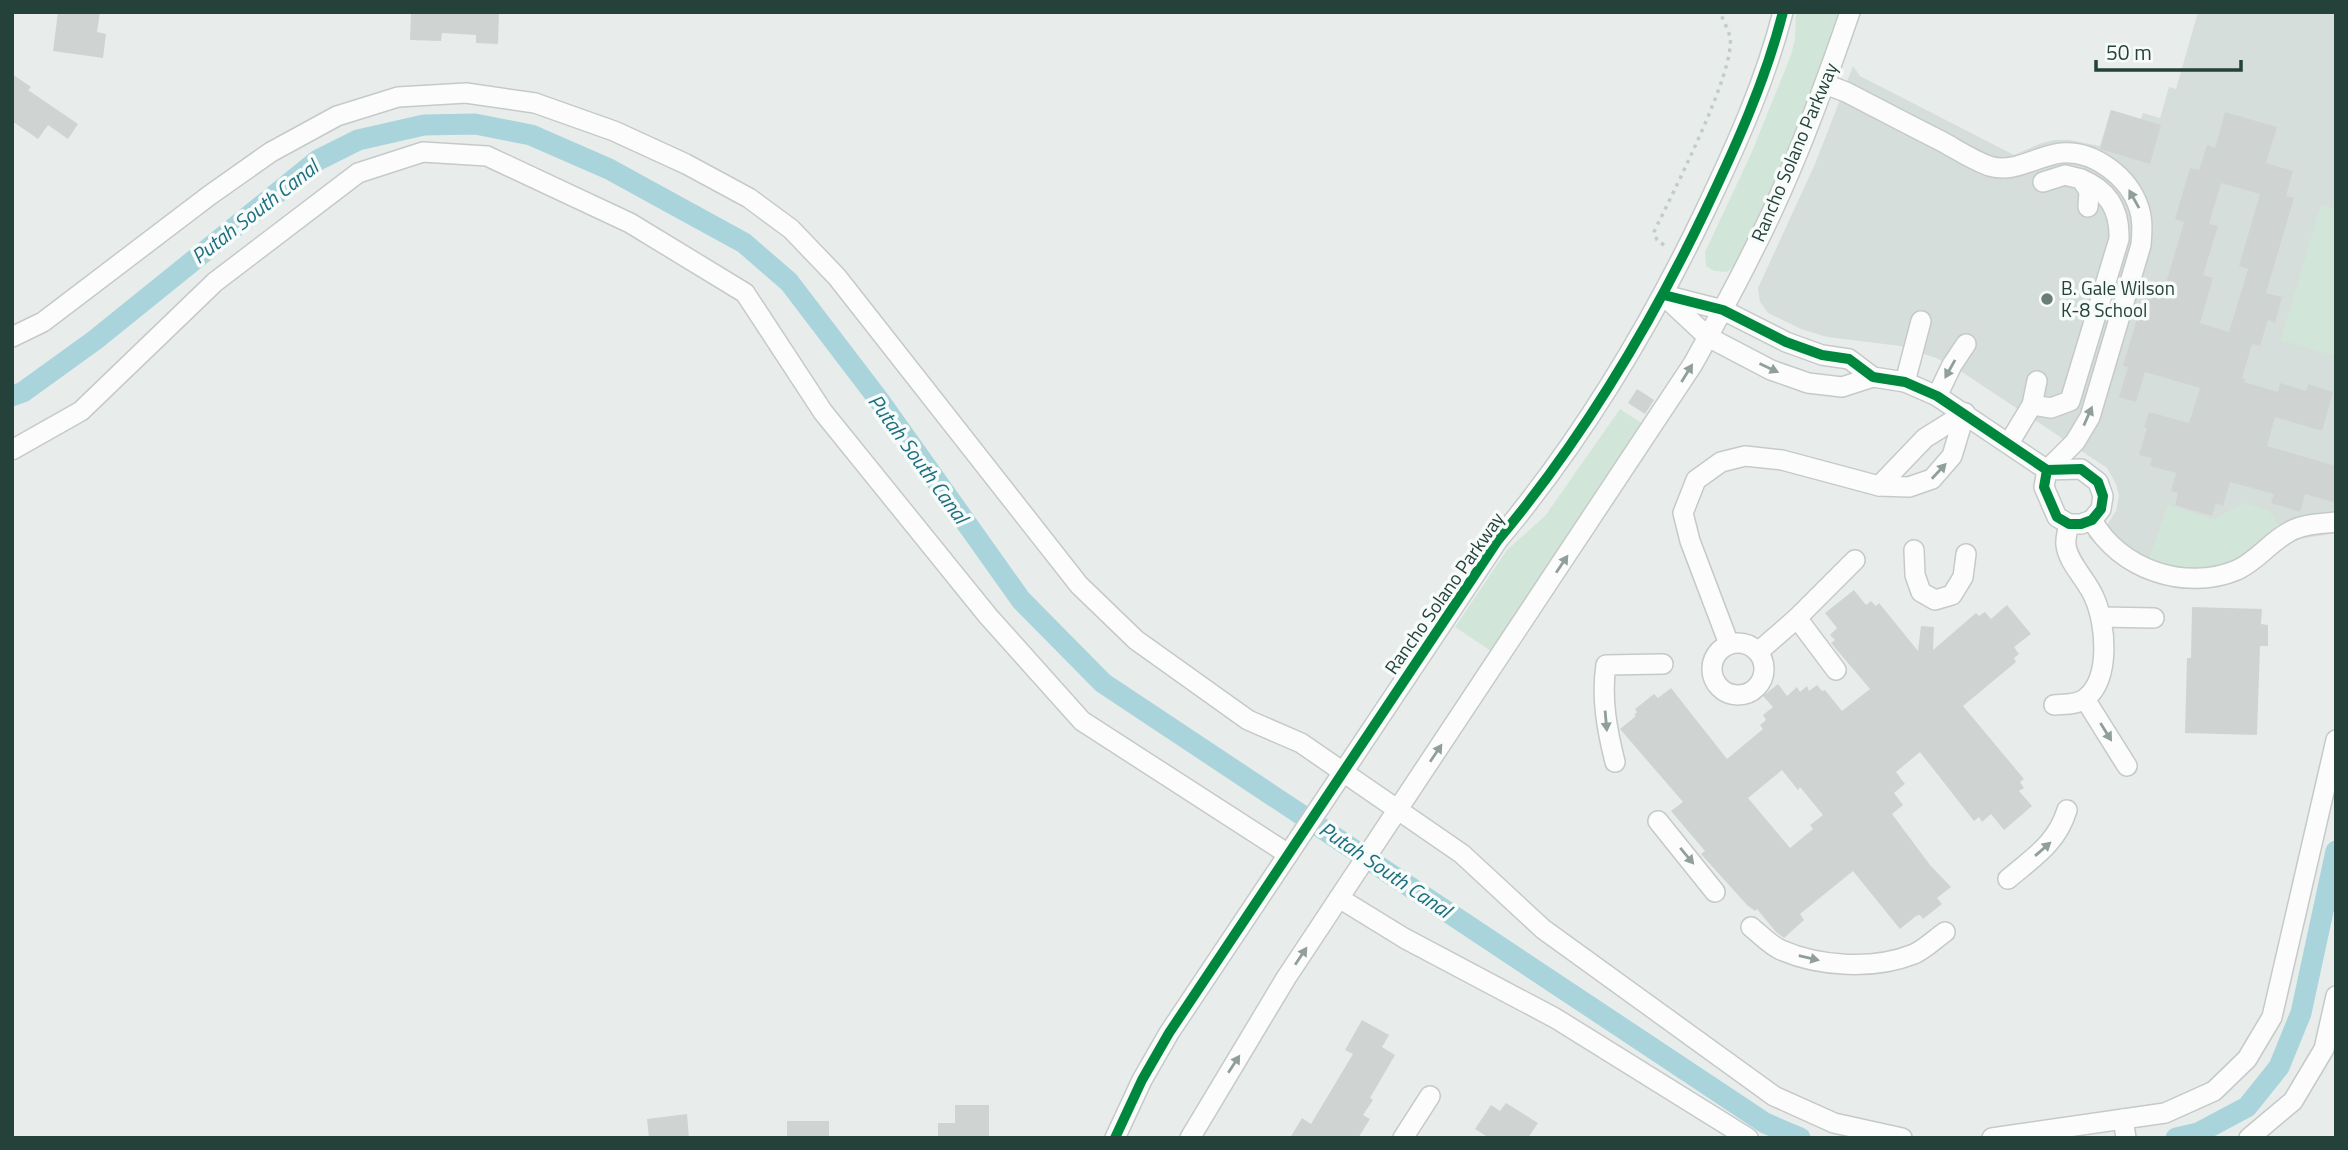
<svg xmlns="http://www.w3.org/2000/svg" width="2348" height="1150" viewBox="0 0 2348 1150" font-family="'Titillium Web',sans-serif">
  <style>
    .built { fill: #d6dedb }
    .green { fill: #d1e6d8 }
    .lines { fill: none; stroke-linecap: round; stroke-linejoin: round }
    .canal { stroke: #a9d4db; stroke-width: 21 }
    .building { fill: #cfd4d2; fill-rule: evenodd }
    .minor-casing { stroke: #c5cac8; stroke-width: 22 }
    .path { stroke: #c3ccca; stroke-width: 3.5; stroke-dasharray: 3.5 5; stroke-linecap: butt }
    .minor { stroke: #fcfcfc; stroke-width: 19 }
    .cycleway-casing { stroke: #f7fbf9; stroke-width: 15 }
    .cycleway { stroke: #00873e; stroke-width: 10 }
    .oneway { fill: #909f9b }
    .poi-dot { fill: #697e78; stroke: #f7fbf9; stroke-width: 2.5 }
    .labels { text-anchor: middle; stroke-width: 7; stroke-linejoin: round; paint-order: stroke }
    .street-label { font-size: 19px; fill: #24423a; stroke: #f7fbf9 }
    .poi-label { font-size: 19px; fill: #24423a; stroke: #f7fbf9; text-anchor: start }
    .water-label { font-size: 21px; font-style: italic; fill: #1c6f80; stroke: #f7fbf9 }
  </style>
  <rect width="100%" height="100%" fill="#e8edeb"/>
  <polygon class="built" points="2198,12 2336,12 2336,533 2300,539 2291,543 2253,572 2238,580 2200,589 2161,585 2141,578 2120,565 2088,537 2107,525 2116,511 2119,496 2116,484 2107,468 1959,370 1936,358 1900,346 1827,337 1801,329 1768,313 1760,302 1758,288 1815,164 1853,66 1860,76 2014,155 2039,144 2053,140 2070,140 2100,146 2111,110 2141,119 2143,113 2160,118 2169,87 2176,89"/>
  <g class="green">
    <path d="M1796 12H1839C1815 85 1787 157 1753 226 1747 241 1740 263 1727 272L1714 271 1706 266 1705 252 1751 154 1791 55 1795 39Z"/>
    <polygon points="2321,205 2336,209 2336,356 2281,340"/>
    <polygon points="1620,409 1643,424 1491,651 1455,627 1507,550 1545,516"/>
    <path d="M2244 503 2269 511 2279 526C2231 565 2213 580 2149 560L2168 505 2214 520Z"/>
  </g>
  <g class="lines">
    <g class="canal">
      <polyline points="12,396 23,392 95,340 318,160 358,140 424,125 475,124 531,135 609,169 744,243 789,282 879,400 1021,600 1103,683 1765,1123 1800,1138"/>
      <polyline points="2176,1138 2198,1133 2247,1107 2279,1067 2301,1013 2336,851"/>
    </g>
  </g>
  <g class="building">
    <polygon points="58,12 100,12 97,32 106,34 103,58 53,51"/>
    <polygon points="411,12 499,12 498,44 476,43 476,35 442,33 441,41 410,40"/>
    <polygon points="12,74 31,87 28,90 78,124 68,139 48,125 38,139 12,121"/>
    <polygon points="2111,110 2161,125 2150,164 2100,149"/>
    <path d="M2225 112 2277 127 2266 163 2293 171 2286 196 2294 198 2266 293 2282 297 2275 323 2268 320 2260 346 2252 344 2242 378 2245 379 2244 382 2278 392 2280 383 2306 391 2308 384 2333 392 2322 431 2275 417 2267 446 2336 466V503L2305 494 2300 512 2271 503 2274 494 2230 482 2223 506 2216 503 2212 516 2175 505 2178 493 2171 491 2176 473 2150 466 2152 458 2139 455 2147 428 2144 427 2149 412 2189 423 2200 388 2145 372 2136 402 2119 397 2128 367 2123 366 2144 295 2150 297 2151 293 2162 297 2184 222 2175 219 2190 168 2199 170 2207 145 2215 148ZM2221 183 2260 194 2239 266 2248 269 2229 332 2200 323 2213 278 2203 275 2218 226 2209 224Z"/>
    <polygon points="1637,389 1654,400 1645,414 1628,403"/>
    <path d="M1854 590 1866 605 1871 601 1876 606 1879 603 1918 651 1921 626 1934 627 1933 650 1976 613 1979 616 1985 612 1991 619 2007 605 2031 634 2014 647 2019 654 2014 658 2016 662 1963 706 2024 779 2020 782 2024 788 2019 791 2032 806 2004 830 1991 814 1982 822 1979 817 1974 821 1920 752 1896 772 1905 784 1894 793 1903 805 1892 814 1930 865 1951 887 1937 898 1942 904 1923 919 1920 915 1916 916 1900 929 1853 871 1800 914 1804 920 1784 938 1776 932 1757 909 1755 911 1747 905 1701 854 1705 851 1671 811 1683 802 1620 729 1636 716 1634 715 1637 712 1635 709 1654 694 1658 698 1671 688 1727 759 1763 729 1760 725 1766 720 1763 715 1773 707 1763 696 1778 684 1787 696 1797 687 1800 692 1807 686 1809 691 1817 685 1822 691 1825 690 1842 711 1870 689 1831 643 1835 640 1830 635 1837 628 1825 613ZM1782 770 1798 790 1800 787 1823 815 1810 825 1813 829 1790 848 1748 798Z"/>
    <polygon points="2192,607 2262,609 2261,624 2268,625 2268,646 2260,646 2257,735 2185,733 2187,658 2191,658"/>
    <polygon points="1362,1020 1389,1035 1382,1047 1395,1055 1370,1098 1373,1100 1363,1115 1370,1119 1358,1138 1290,1138 1302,1118 1311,1124 1353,1054 1345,1050"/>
    <polygon points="1506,1103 1538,1123 1528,1138 1489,1138 1475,1129 1491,1105 1500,1111"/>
    <polygon points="955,1105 989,1105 989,1138 938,1138 938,1123 955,1123"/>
    <polygon points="687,1114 689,1138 649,1138 647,1119"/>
    <rect x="787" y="1121" width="42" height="17"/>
  </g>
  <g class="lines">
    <defs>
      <g id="minor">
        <path d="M1825 84 1846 92C1877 108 1909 125 1941 141 1956 149 1972 160 1989 166 2014 174 2036 156 2061 153 2094 150 2129 177 2139 208 2143 220 2142 232 2141 245L2090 417 2075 442 2047 470"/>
        <polyline points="2043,182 2065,175 2081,179 2089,191 2088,207"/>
        <polyline points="1664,295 1723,310 1786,342 1822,355 1849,359 1873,377 1905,382 1937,396 2047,470 2081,469 2098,482 2103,496 2101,509 2092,520 2081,524 2069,524 2057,517 2044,487 2047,470"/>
        <polyline points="1664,296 1708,337 1771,370 1808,383 1842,387 1873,377"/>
        <polyline points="12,337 43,322 210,195 271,152 337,116 398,97 466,93 535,103 614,131 686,164 749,198 791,229 837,277 1079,585 1136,640 1248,720 1301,743 1462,854 1543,929 1774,1096 1834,1123 1902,1138"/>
        <polyline points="1905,382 1921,321"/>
        <polyline points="1937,396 1952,365 1966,344"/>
        <path d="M2032 405 2051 408 2070 401 2119 239C2120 210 2108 190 2081 179"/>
        <polyline points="2009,443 2032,405 2037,381"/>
        <polyline points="12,450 81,411 215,282 358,173 423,152 487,156 630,223 745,293 823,412 988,616 1082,721 1288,854"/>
        <polyline points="1879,486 1925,438 1965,413"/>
        <path d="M2092 520C2119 569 2185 592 2237 570 2257 561 2270 542 2289 532 2302 524 2320 524 2336 522"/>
        <polyline points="1914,550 1915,575 1921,592 1935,600 1952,595 1963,577 1966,554"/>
        <polyline points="2101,617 2154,618"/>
        <polyline points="1797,618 1836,670"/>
        <circle cx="1738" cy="669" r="26"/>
        <polyline points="1729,644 1690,541 1683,513 1696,480 1721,462 1745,456 1782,460 1879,486 1909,487 1932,479 1952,456 1965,413"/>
        <polyline points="1758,652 1797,618 1855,560"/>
        <polyline points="2085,699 2127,766"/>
        <path d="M2054 705C2064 704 2078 705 2086 698 2111 678 2106 623 2094 597 2087 580 2068 563 2066 545 2065 538 2068 530 2069 524"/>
        <path d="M1615 762C1607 730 1601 698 1606 665L1663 664"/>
        <polyline points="1658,821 1715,892"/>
        <path d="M2008 879C2034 857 2057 843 2067 810"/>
        <polyline points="1339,898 1404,938 1555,1018 1748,1138"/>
        <path d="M1751 927C1760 934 1770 945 1781 950 1820 967 1874 970 1914 954 1925 949 1935 939 1945 932"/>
        <polyline points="2123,1119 2126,1138"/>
        <path d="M1115 1138 1142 1080 1169 1033 1498 540C1580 442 1650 326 1705 211 1736 146 1765 82 1783 12"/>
        <path d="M1190 1138 1286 978 1693 364C1724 308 1755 251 1781 192 1807 134 1829 73 1850 12"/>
        <polyline points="1403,1138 1430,1096"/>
        <polyline points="1992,1138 2165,1113 2214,1091 2247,1059 2272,1017 2336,740"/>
        <polyline points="2249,1138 2293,1101 2324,1049 2336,996"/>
      </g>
    </defs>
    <use href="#minor" class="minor-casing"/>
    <path class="path" d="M1664 245 1657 240 1654 232C1671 196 1736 71 1730 37 1728 29 1723 20 1720 12"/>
    <use href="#minor" class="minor"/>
    <defs>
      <g id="cycleway">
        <polyline points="1664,295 1723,310 1786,342 1822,355 1849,359 1873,377 1905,382 1937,396 2047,470 2081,469 2098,482 2103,496 2101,509 2092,520 2081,524 2069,524 2057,517 2044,487 2047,470"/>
        <path d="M1115 1138 1142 1080 1169 1033 1498 540C1580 442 1650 326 1705 211 1736 146 1765 82 1783 12"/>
      </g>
    </defs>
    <use href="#cycleway" class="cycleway-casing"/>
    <use href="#cycleway" class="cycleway"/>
  </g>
  <defs><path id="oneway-solid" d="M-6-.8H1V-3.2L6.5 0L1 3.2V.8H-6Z" transform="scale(1.75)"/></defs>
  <g class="oneway">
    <use href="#oneway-solid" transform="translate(2134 199) rotate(-119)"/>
    <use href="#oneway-solid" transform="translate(1769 368) rotate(25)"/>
    <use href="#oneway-solid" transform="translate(1950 369) rotate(119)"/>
    <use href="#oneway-solid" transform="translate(1687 373) rotate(-58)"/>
    <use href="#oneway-solid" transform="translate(2088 416) rotate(-66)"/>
    <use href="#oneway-solid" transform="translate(1939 471) rotate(-47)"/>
    <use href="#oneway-solid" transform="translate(1562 564) rotate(-56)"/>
    <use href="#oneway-solid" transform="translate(1606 721) rotate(85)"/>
    <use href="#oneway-solid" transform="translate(2106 732) rotate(58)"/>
    <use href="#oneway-solid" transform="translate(1436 753) rotate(-56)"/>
    <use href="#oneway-solid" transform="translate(2043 849) rotate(-41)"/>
    <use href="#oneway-solid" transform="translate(1687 856) rotate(50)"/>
    <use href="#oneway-solid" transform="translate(1301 956) rotate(-56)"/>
    <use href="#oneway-solid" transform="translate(1809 958) rotate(13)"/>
    <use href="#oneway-solid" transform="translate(1234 1064) rotate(-57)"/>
  </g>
  <circle class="poi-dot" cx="2047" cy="299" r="7"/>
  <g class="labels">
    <g class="street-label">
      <text transform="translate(1794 152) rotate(-67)" y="7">Rancho Solano Parkway</text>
      <text transform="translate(1444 593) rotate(-55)" y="7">Rancho Solano Parkway</text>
    </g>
    <g class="poi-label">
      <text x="2061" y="295">B. Gale Wilson<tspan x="2061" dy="22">K-8 School</tspan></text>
    </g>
    <g class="water-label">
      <text transform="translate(255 212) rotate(-38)" y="7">Putah South Canal</text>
      <text transform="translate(918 459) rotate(54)" y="7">Putah South Canal</text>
      <text transform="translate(1385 870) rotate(34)" y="7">Putah South Canal</text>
    </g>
  </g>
  <rect width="2348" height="1150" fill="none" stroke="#24423a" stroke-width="28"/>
  <path d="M2096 60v10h145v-10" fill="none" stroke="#24423a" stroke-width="3.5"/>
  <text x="2106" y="60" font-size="21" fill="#24423a" stroke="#f7fbf9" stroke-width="5" paint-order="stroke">50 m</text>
</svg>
